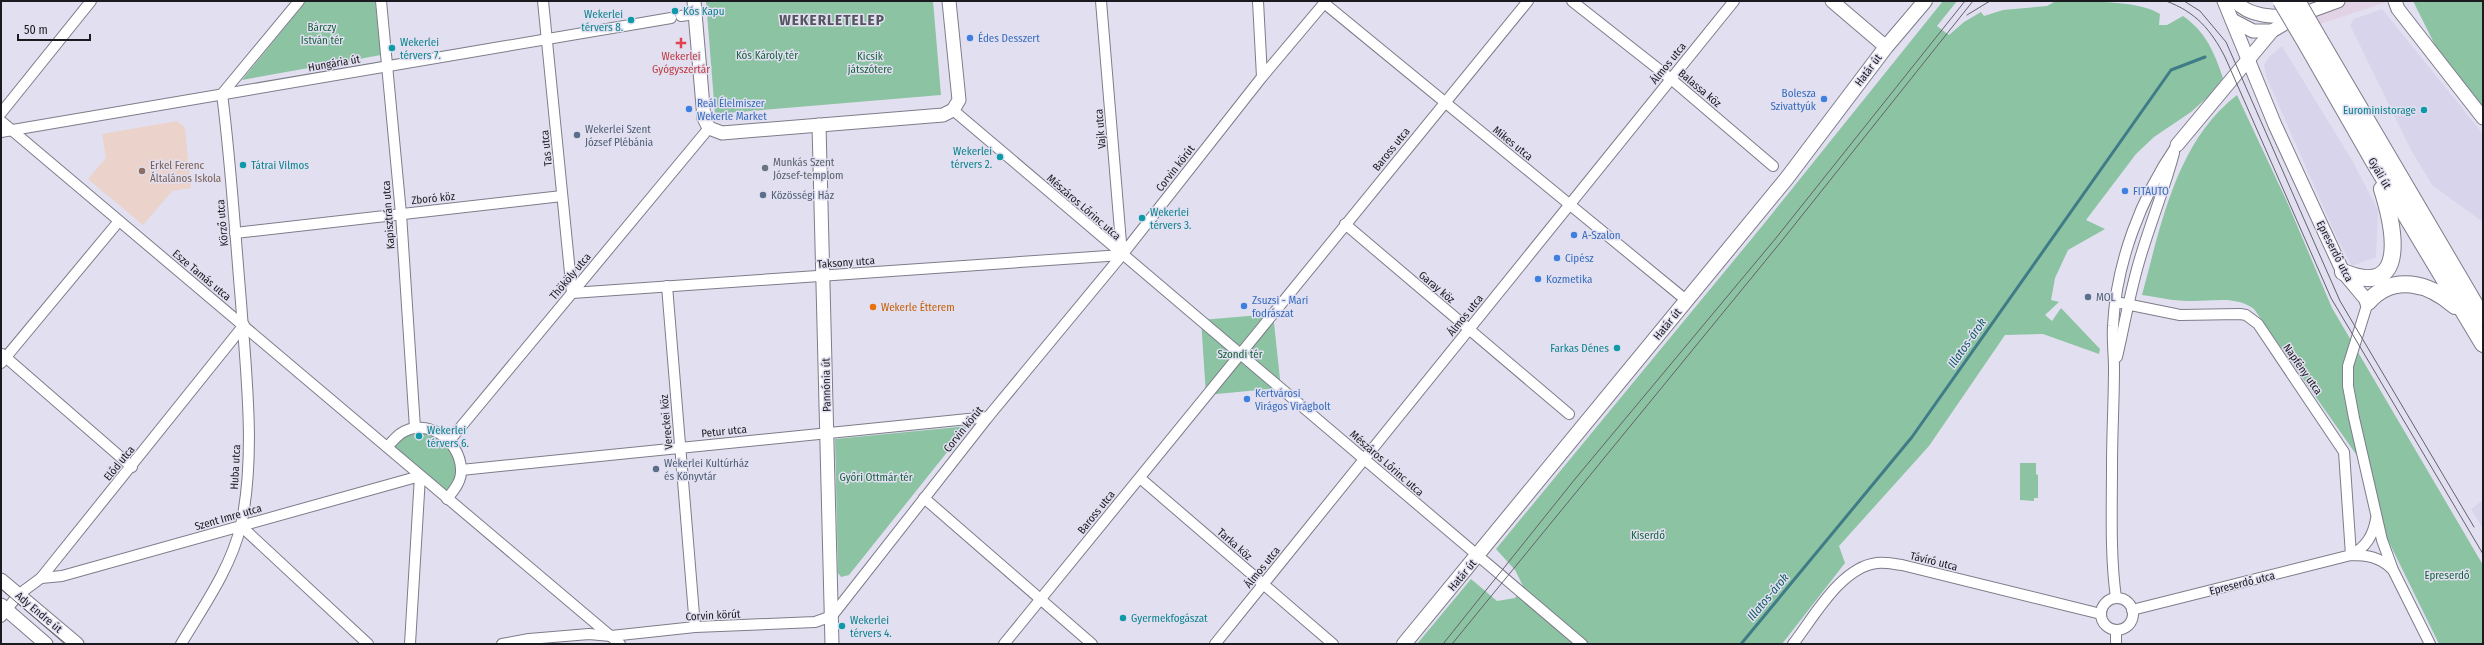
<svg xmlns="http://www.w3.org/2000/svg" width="2484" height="645" viewBox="0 0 2484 645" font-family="'Fira Sans Condensed',sans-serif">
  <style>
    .built { fill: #d7d4ec }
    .industrial { fill: #e1d2e5 }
    .education { fill: #ebd2cb }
    .green { fill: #8cc3a3 }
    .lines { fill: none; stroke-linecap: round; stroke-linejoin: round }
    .stream { stroke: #3f7c87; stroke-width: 3 }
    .minor-casing { stroke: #7d7c8a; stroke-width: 12 }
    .tertiary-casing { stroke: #7d7c8a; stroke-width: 15 }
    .secondary-casing { stroke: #7d7c8a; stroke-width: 16 }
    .primary-casing { stroke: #7d7c8a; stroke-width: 18 }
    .minor { stroke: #fff; stroke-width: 10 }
    .tertiary { stroke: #fff; stroke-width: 13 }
    .secondary { stroke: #fff; stroke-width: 14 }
    .primary { stroke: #fff; stroke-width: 16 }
    .tram { stroke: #63616b; stroke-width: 1 }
    .primary-bridge-casing { stroke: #7d7c8a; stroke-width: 18; stroke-linecap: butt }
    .primary-bridge { stroke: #fff; stroke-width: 16 }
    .culture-dot { fill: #0f9aa8; stroke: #e2e0f0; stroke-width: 1.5 }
    .shop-dot { fill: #3f7fe0; stroke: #e2e0f0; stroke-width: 1.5 }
    .health-dot { fill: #e0444e; stroke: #e2e0f0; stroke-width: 1.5 }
    .service-dot { fill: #5c6f8a; stroke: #e2e0f0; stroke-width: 1.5 }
    .worship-dot { fill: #6b7280; stroke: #e2e0f0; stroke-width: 1.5 }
    .education-dot { fill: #8d6e63; stroke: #e2e0f0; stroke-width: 1.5 }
    .food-dot { fill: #e8710a; stroke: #e2e0f0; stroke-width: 1.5 }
    .labels { text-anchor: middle; stroke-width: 3; stroke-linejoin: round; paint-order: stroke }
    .culture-label { font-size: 11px; fill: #0d838f; stroke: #e2e0f0; text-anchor: start }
    .park-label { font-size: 11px; fill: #17623f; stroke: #e2e0f0 }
    .shop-label { font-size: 11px; fill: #366cbe; stroke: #e2e0f0; text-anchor: start }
    .health-label { font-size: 11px; fill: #be3a42; stroke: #e2e0f0 }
    .street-label { font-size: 11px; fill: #1b1a20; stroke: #e2e0f0 }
    .service-label { font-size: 11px; fill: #4e5e75; stroke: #e2e0f0; text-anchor: start }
    .worship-label { font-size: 11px; fill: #5b616d; stroke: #e2e0f0; text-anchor: start }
    .education-label { font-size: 11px; fill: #785e54; stroke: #e2e0f0; text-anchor: start }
    .food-label { font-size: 11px; fill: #c56008; stroke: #e2e0f0; text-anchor: start }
    .water-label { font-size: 12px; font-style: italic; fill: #0e5a63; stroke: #e2e0f0 }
    .district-label { font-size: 15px; font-weight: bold; letter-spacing: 1px; fill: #555461; stroke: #e2e0f0 }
  </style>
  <rect width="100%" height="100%" fill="#e2e0f0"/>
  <g class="built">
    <polygon points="2382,9 2483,134 2483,222 2432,185 2411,150 2350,25 2354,19"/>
    <polygon points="2282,46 2352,160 2378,210 2376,257 2352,266 2336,236 2266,76 2264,65 2269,57"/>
    <polygon points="2483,500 2483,529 2471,509"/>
  </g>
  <polygon class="industrial" points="2309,1 2390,1 2317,25"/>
  <polygon class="education" points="177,121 185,128 191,188 172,191 143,225 88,179 106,158 102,134"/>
  <g class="green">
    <polygon points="306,1 375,1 381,55 242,80"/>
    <polygon points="706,1 933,1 941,95 715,114"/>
    <path d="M1943 1H1957L1937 26 1949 35 1964 22 1981 12 1984 16 2003 10 2047 6 2054 2C2081 1 2140 0 2160 14L2159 25H2167L2183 16C2206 32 2214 52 2223 78L2210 95 2191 112 2154 137 2136 154 2086 220 2105 229 2068 250 2055 278 2051 300 2059 302 2045 315 2052 321 2061 308 2100 349 2099 354 2043 334 2005 335 1929 446 1839 546 1845 563 1782 644H1417L1471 579 1497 601 1515 598 1523 586 1515 570 1496 549 1763 225Z"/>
    <polygon points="2413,1 2483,1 2483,106 2435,45"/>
    <path d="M2237 95 2288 204 2332 308 2483 565V644H2439L2386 536 2372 477 2254 309C2235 295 2210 302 2188 301 2173 301 2157 297 2142 295 2161 225 2176 142 2237 95Z"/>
    <polygon points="1273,314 1281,388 1206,395 1201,320"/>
    <polygon points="968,426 849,575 841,577 838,573 835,439"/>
    <polygon points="415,428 450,440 461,470 447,499 387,447"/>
    <polygon points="2020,463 2036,463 2036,474 2038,475 2038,498 2034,498 2034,501 2020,500"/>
  </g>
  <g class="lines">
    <polyline class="stream" points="1741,644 1912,437 2171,70 2205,57"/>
    <defs>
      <g id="minor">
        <polyline points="381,1 401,214 415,428"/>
        <polyline points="543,1 572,293"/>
        <polyline points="1258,1 1262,77"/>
        <polyline points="1572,1 1671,79 1773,166"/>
        <polyline points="1324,3 1686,300"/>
        <polyline points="681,16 695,14"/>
        <polyline points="953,110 1582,644"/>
        <polyline points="1,113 91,1"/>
        <polyline points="1,121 620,644"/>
        <polyline points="1,132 671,18"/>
        <polyline points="1345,224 1569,414"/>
        <polyline points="235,233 562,196"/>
        <polyline points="667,286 695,627"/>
        <polyline points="572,293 1122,255 1101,1"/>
        <polyline points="2116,302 2180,315 2240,314 2246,315 2258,324 2344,452 2351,555"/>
        <polyline points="2368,302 2348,366 2348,386 2354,418 2382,540 2393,570 2430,644"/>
        <polyline points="2,354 132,467"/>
        <path d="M2117 357C2125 322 2131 286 2142 252 2152 219 2165 187 2174 153"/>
        <polyline points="1,363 119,221"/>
        <polyline points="450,440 709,128"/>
        <path d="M387 447C391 443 395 438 400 434 426 416 460 440 461 469 462 481 454 490 447 499"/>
        <polyline points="461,470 988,417"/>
        <polyline points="1140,478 1333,644"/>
        <polyline points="924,498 1092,644"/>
        <polyline points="241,526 368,644"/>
        <path d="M2351 555C2366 547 2373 536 2376 519"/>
        <polyline points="41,578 62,576 420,476 410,644"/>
        <path d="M2116 598C2110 554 2112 509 2112 465 2112 433 2114 400 2114 368 2114 354 2112 340 2113 326 2116 263 2141 197 2177 145"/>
        <circle cx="2117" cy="614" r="16"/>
        <path d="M2132 610 2351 555C2367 555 2380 557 2392 569"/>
        <polyline points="1,617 18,595 41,578 244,325"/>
        <polyline points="2116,631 2116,644"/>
        <path d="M181 644C203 607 231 568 241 525 256 456 246 373 241 302 235 233 231 163 222 94L299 1"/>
        <polyline points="502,644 529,639 589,634 611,636 695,627 815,622 832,616 988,417 1122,255 1262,77 1326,1"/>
        <polyline points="1004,644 1528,1"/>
        <polyline points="1215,644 1734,1"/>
        <path d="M1793 644C1814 617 1841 567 1877 563 1885 562 1894 564 1902 565L2101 614"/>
      </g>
      <g id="tertiary">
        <polyline points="694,1 704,118 709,128 722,133 943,115 953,110 959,100 949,1"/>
        <polyline points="1832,1 1886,47"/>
        <polyline points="2224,1 2275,125 2343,272 2368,302"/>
        <path d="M2235 1C2250 17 2273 17 2293 16"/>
        <polyline points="2395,1 2398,9 2483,118"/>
        <polyline points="2232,20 2253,31 2272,31"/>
        <polyline points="819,125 832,644"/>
        <polyline points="2177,145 2272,31 2297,16 2338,1"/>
        <polyline points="1,580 77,644"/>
        <polyline points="1,605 46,644"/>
      </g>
      <polyline id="secondary" points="1404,644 1787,178 1886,47 1925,1"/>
      <g id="primary">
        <polyline points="2319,39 2483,318"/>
        <polyline points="2307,45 2374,162 2483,344"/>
        <path d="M2343 272C2411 300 2393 224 2382 189"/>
        <path d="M2368 302C2393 273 2429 283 2455 306"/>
      </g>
    </defs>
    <use href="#minor" class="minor-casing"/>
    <use href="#tertiary" class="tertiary-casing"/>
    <use href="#secondary" class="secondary-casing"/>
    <use href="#primary" class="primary-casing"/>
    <use href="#minor" class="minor"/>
    <use href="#tertiary" class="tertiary"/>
    <use href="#secondary" class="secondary"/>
    <use href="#primary" class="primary"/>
    <g class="tram">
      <path d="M2166 1C2196 12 2211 30 2225 57L2331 298 2483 554"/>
      <polyline points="2184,1 2200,11 2226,42 2340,301 2474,527"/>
      <polyline points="1967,15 1990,1"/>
      <polyline points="1,589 65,644"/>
      <polyline points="1443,644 1575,479 1776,238 1965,1"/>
      <polyline points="1452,644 1780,243 1973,1"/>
    </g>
    <defs>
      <g id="primary-bridge">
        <polyline points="2281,1 2307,45"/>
        <polyline points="2297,1 2319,39"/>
      </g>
    </defs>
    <use href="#primary-bridge" class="primary-bridge-casing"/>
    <use href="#primary-bridge" class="primary-bridge"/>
  </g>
  <g class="culture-dot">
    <circle cx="675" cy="11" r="4"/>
    <circle cx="631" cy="20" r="4"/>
    <circle cx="392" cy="48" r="4"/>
    <circle cx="2424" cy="110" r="4"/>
    <circle cx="1000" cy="157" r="4"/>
    <circle cx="243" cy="165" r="4"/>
    <circle cx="1142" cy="218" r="4"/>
    <circle cx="1617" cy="348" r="4"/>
    <circle cx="419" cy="436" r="4"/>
    <circle cx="1123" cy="618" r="4"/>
    <circle cx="842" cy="626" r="4"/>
  </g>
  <g class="shop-dot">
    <circle cx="970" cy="38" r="4"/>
    <circle cx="1824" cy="99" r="4"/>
    <circle cx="689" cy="109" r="4"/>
    <circle cx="2125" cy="191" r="4"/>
    <circle cx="1574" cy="235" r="4"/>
    <circle cx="1557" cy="258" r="4"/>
    <circle cx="1538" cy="279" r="4"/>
    <circle cx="1244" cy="306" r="4"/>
    <circle cx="1247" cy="399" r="4"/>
  </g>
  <path class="health-dot" d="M679 37h4v4h4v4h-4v4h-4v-4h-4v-4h4z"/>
  <g class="service-dot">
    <circle cx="577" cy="135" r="4"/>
    <circle cx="763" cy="195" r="4"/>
    <circle cx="2088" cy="297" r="4"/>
    <circle cx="656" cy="469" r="4"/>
  </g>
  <circle class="worship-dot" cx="765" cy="168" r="4"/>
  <circle class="education-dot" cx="142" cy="171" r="4"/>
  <circle class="food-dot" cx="873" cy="307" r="4"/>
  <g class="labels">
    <g class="culture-label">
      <text x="683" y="15">Kós Kapu</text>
      <text x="623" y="18" text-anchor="end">Wekerlei<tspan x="623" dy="13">térvers 8.</tspan></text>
      <text x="400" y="46">Wekerlei<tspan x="400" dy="13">térvers 7.</tspan></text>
      <text x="2416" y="114" text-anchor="end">Euroministorage</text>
      <text x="992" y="155" text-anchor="end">Wekerlei<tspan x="992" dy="13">térvers 2.</tspan></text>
      <text x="251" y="169">Tátrai Vilmos</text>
      <text x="1150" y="216">Wekerlei<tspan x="1150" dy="13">térvers 3.</tspan></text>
      <text x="1609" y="352" text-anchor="end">Farkas Dénes</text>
      <text x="427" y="434">Wekerlei<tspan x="427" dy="13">térvers 6.</tspan></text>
      <text x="1131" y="622">Gyermekfogászat</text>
      <text x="850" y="624">Wekerlei<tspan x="850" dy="13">térvers 4.</tspan></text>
    </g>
    <g class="park-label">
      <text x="322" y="31">Bárczy<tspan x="322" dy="13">István tér</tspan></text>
      <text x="767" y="59">Kós Károly tér</text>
      <text x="870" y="60">Kicsik<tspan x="870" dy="13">játszótere</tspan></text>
      <text x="1240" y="358">Szondi tér</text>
      <text x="876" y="481">Győri Ottmár tér</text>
      <text x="1648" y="539">Kiserdő</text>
      <text x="2447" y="579">Epreserdő</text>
    </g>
    <g class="shop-label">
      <text x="978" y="42">Édes Desszert</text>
      <text x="1816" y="97" text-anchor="end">Bolesza<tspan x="1816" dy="13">Szivattyúk</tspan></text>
      <text x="697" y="107">Reál Élelmiszer<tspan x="697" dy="13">Wekerle Market</tspan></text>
      <text x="2133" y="195">FITAUTO</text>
      <text x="1582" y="239">A-Szalon</text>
      <text x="1565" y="262">Cipész</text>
      <text x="1546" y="283">Kozmetika</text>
      <text x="1252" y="304">Zsuzsi - Mari<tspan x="1252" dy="13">fodrászat</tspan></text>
      <text x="1255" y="397">Kertvárosi<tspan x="1255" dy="13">Virágos Virágbolt</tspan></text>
    </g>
    <g class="health-label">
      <text x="681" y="60">Wekerlei<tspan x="681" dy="13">Gyógyszertár</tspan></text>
    </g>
    <g class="street-label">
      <text transform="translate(334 63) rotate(-10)" y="4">Hungária út</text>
      <text transform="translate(1668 63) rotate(-51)" y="4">Álmos utca</text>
      <text transform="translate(1868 70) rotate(-53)" y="4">Határ út</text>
      <text transform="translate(1700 88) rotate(40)" y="4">Balassa köz</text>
      <text transform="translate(1100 129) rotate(-95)" y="4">Vajk utca</text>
      <text transform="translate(1513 143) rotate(39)" y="4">Mikes utca</text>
      <text transform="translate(546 148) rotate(-96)" y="4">Tas utca</text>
      <text transform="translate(1391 149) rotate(-51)" y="4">Baross utca</text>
      <text transform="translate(1175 168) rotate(-52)" y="4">Corvin körút</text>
      <text transform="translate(2380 173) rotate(60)" y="4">Gyáli út</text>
      <text transform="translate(433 198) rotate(-6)" y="4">Zboró köz</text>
      <text transform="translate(1084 207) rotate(41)" y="4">Mészáros Lőrinc utca</text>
      <text transform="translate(388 215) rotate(-94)" y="4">Kapisztrán utca</text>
      <text transform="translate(222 223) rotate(-95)" y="4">Körző utca</text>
      <text transform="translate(2335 251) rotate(63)" y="4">Epreserdő utca</text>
      <text transform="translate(846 262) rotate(-4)" y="4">Taksony utca</text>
      <text transform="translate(202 275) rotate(40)" y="4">Esze Tamás utca</text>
      <text transform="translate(570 276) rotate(-50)" y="4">Thököly utca</text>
      <text transform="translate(1437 287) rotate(40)" y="4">Garay köz</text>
      <text transform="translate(1465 315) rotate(-51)" y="4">Álmos utca</text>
      <text transform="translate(1667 324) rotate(-51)" y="4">Határ út</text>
      <text transform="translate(2303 369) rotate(55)" y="4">Napfény utca</text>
      <text transform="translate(826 385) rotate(-91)" y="4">Pannónia út</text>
      <text transform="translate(666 422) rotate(-95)" y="4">Vereckei köz</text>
      <text transform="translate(963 429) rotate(-51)" y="4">Corvin körút</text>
      <text transform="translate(724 431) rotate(-6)" y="4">Petur utca</text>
      <text transform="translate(119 463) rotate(-51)" y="4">Előd utca</text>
      <text transform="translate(1387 463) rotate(41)" y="4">Mészáros Lőrinc utca</text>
      <text transform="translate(235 467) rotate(-87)" y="4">Huba utca</text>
      <text transform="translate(1096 512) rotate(-51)" y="4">Baross utca</text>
      <text transform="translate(228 517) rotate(-16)" y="4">Szent Imre utca</text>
      <text transform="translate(1235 544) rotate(41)" y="4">Tarka köz</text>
      <text transform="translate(1934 561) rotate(14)" y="4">Távíró utca</text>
      <text transform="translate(1262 567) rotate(-51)" y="4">Álmos utca</text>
      <text transform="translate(1462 575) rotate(-50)" y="4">Határ út</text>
      <text transform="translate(2242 583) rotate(-14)" y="4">Epreserdő utca</text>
      <text transform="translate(39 612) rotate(40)" y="4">Ady Endre út</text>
      <text transform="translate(713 615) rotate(-3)" y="4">Corvin körút</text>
    </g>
    <g class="service-label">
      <text x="585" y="133">Wekerlei Szent<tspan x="585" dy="13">József Plébánia</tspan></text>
      <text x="771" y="199">Közösségi Ház</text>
      <text x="2096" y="301">MOL</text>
      <text x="664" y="467">Wekerlei Kultúrház<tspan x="664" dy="13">és Könyvtár</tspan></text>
    </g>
    <g class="worship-label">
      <text x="773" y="166">Munkás Szent<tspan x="773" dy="13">József-templom</tspan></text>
    </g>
    <g class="education-label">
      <text x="150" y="169">Erkel Ferenc<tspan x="150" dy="13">Általános Iskola</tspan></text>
    </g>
    <g class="food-label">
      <text x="881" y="311">Wekerle Étterem</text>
    </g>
    <g class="water-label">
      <text transform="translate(1967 343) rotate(-55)" y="4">Illatos-árok</text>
      <text transform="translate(1768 597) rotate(-50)" y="4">Illatos-árok</text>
    </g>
    <g class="district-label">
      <text x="832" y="25">WEKERLETELEP</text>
    </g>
  </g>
  <rect width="2484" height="645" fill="none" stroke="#1b1a20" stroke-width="4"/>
  <path d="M18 34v6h72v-6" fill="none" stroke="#1b1a20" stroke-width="2"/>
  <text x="24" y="34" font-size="12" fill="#1b1a20" stroke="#e2e0f0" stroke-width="3" paint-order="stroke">50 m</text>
</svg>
